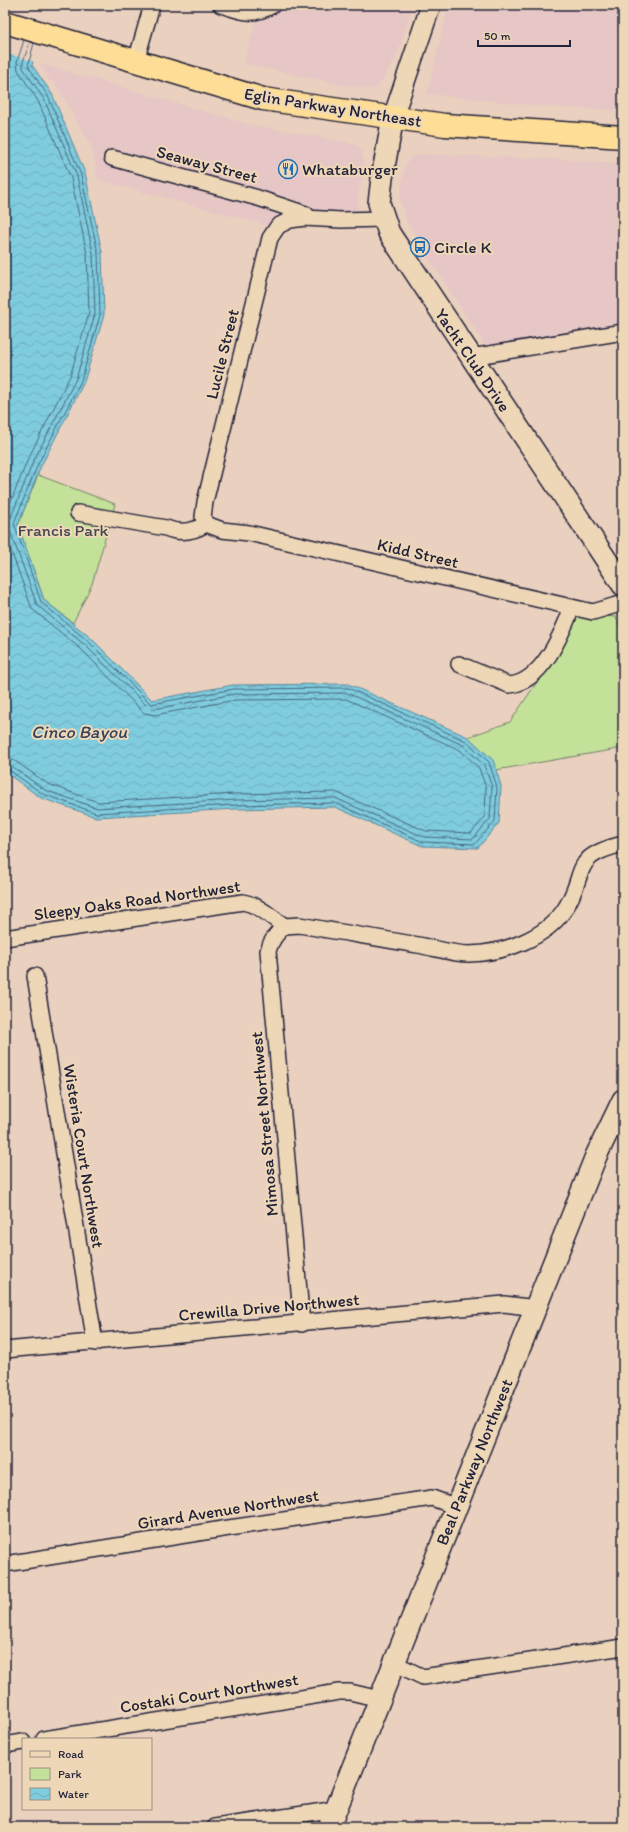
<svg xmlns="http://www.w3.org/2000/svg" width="628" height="1832" viewBox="0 0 628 1832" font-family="Itim,sans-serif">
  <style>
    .built { fill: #e6c7c6 }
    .park { fill: #c3e199; stroke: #72826a }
    .water { fill: url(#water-waves); stroke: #5a889d }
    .pier { fill: #ead0be }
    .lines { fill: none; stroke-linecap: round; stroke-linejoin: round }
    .shore { stroke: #47667c; stroke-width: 1 }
    .minor-casing { stroke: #22223b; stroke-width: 18 }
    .tertiary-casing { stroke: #22223b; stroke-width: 22 }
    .secondary-casing { stroke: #22223b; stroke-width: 24 }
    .trunk-casing { stroke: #22223b; stroke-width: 25 }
    .minor { stroke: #eed7b7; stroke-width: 15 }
    .tertiary { stroke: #eed7b7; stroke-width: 19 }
    .secondary { stroke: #eed7b7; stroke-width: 21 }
    .trunk { stroke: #fedd96; stroke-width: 22 }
    .labels { text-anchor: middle; stroke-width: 4; stroke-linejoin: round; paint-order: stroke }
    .street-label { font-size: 17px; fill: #22223b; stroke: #eed7b7 }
    .poi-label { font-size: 17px; fill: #22223b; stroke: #eed7b7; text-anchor: start }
    .park-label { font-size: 17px; fill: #42484e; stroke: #eed7b7 }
    .water-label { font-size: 18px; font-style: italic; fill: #35445c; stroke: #eed7b7 }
  </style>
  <defs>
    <pattern id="water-waves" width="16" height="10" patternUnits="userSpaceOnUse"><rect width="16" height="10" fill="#7fccde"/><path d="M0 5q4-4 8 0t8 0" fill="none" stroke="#6dafbf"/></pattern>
  </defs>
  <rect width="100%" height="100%" fill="#ead0be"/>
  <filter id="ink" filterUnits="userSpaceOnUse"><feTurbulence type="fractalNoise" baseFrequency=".025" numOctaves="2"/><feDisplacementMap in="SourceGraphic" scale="8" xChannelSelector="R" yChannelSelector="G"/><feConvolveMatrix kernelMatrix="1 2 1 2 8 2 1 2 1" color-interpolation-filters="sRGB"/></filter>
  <g filter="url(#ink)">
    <g class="built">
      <polygon points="282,5 413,5 398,53 383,79 375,89 352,87 244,64 256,18 278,9"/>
      <polygon points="449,5 623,5 623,111 548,107 427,94"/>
      <polygon points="39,63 252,125 342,141 358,146 362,150 364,163 357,203 359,213 313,212 261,192 108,150 103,162 255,204 287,215 270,226 98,180 92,148 54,81 50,81"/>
      <polygon points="419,154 559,159 623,164 623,326 487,348 425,253 407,222 400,199 404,169 411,156"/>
      <polygon points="308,1819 305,1827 257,1827"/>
    </g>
    <g class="park">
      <polygon points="38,475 115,504 92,584 73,623 44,600 18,525"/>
      <polygon points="578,614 616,617 623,635 623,748 496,770 492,760 468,737 510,722 562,645"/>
    </g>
    <polygon class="water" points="5,5 51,5 32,65 52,94 85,173 102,252 104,315 84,382 41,466 18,525 44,600 92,639 152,700 233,685 348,684 468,737 493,760 501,786 499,823 478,848 422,846 335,807 236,809 96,817 41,798 5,772"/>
    <polygon class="pier" points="5,5 45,5 52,7 35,62 5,53"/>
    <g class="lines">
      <g class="shore">
        <polyline points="5,516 28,459 70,376 89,313 87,254 71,178 38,101 18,70 17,62 24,40"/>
        <polyline points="5,534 32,609 82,650 144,713 155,715 235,700 346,699 460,750 479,768 486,788 485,817 471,833 426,831 335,792 235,794 98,802 48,784 15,761 5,758"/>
        <polyline points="5,764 11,766 45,790 97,808 236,800 335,798 424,837 473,839 490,819 492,787 484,765 463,745 347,693 234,694 154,709 149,708 86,646 37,605 9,528 9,522 33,462 76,379 95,314 93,253 77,176 44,99 23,68 23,62 30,42"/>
        <polyline points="5,769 9,770 43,794 96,813 236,805 335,803 423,842 475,844 495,821 497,787 489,762 466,741 348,688 234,689 151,704 89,642 41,602 14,523 38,464 81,381 100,315 98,253 81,175 48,96 28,66 34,43"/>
      </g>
      <defs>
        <g id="minor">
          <path d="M221 5C243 12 252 17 273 5"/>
          <polyline points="136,61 152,5"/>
          <polyline points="112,158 258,198 306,214 308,218"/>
          <polyline points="471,357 623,332"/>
          <path d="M78 513 166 528C180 534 193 532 206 524"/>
          <polyline points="206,524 222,530 249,533 593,612 623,603"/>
          <polyline points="206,524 203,517 205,502 270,238 278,226 290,220 305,218 341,220 384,219"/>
          <path d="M459 664 509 685C542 683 562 633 572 608"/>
          <path d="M285 926C276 933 271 940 268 951L302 1324"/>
          <path d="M5 938 243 902C260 905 271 918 285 926L299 925C339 932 379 938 418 945 435 948 453 954 469 954 504 953 545 939 565 909 588 872 569 857 623 844"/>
          <polyline points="35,976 95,1343"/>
          <polyline points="5,1350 504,1304 536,1308"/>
          <polyline points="5,1564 229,1528 432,1498 457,1507"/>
          <polyline points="394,1663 423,1677 623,1647"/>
          <polyline points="44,1739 339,1692 350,1692 380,1699"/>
          <polyline points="5,1745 23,1742"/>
          <polyline points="215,1827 337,1809"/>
        </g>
        <polyline id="tertiary" points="393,117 431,5"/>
        <g id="secondary">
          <polyline points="393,117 382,178 379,203 389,233 623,585"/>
          <polyline points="329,1827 596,1156 623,1100"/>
        </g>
        <polyline id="trunk" points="5,22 263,99 445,125 623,137"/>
      </defs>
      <use href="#minor" class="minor-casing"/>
      <use href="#tertiary" class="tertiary-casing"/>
      <use href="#secondary" class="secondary-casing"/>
      <use href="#trunk" class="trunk-casing"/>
      <use href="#minor" class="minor"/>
      <use href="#tertiary" class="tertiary"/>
      <use href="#secondary" class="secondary"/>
      <use href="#trunk" class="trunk"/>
    </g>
  </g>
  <defs>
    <symbol id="restaurant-ring" viewBox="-11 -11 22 22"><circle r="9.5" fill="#eed7b7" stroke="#1f6fb2" stroke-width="1.5"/><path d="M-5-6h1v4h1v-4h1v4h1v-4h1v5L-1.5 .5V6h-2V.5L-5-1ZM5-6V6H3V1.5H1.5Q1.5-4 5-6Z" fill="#1f6fb2"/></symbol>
    <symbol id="bus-ring" viewBox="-11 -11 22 22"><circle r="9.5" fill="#eed7b7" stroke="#1f6fb2" stroke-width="1.5"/><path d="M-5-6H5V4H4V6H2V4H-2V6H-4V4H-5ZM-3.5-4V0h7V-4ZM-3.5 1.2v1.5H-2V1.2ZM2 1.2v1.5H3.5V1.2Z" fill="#1f6fb2"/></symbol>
  </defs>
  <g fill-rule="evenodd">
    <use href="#restaurant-ring" x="277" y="158" width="22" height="22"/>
    <use href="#bus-ring" x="409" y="236" width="22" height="22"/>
  </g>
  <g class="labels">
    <g class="street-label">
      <text transform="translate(333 107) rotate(9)" y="6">Eglin Parkway Northeast</text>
      <text transform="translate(207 164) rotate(15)" y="6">Seaway Street</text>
      <text transform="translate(222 354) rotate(-76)" y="6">Lucile Street</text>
      <text transform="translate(473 360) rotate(56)" y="6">Yacht Club Drive</text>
      <text transform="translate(418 553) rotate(13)" y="6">Kidd Street</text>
      <text transform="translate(137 900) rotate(-8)" y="6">Sleepy Oaks Road Northwest</text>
      <text transform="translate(264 1124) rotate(-95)" y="6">Mimosa Street Northwest</text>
      <text transform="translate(84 1156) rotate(81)" y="6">Wisteria Court Northwest</text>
      <text transform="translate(269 1307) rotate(-5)" y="6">Crewilla Drive Northwest</text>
      <text transform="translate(474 1462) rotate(-68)" y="6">Beal Parkway Northwest</text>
      <text transform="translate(228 1509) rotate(-9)" y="6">Girard Avenue Northwest</text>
      <text transform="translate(209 1693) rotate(-9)" y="6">Costaki Court Northwest</text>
    </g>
    <g class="poi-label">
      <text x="302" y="175">Whataburger</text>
      <text x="434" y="253">Circle K</text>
    </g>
    <g class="park-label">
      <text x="63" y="536">Francis Park</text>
    </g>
    <g class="water-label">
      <text x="79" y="738">Cinco Bayou</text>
    </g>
  </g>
  <rect width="628" height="1832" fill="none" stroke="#eed7b7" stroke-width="20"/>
  <rect x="10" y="10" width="608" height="1812" fill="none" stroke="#22223b" stroke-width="1.5" filter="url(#ink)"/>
  <rect x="22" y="1738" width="130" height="72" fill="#eed7b7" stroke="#9c8f85"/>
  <rect x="30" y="1751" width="20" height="6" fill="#eed7b7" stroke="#9c8f85"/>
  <text x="58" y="1758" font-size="12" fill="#22223b">Road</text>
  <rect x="30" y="1768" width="20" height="12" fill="#c3e199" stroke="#9c8f85"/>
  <text x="58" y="1778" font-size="12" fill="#22223b">Park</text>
  <rect x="30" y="1788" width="20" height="12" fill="url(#water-waves)" stroke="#9c8f85"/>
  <text x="58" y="1798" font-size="12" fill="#22223b">Water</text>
  <path d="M478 40v6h92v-6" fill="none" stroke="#22223b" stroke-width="2"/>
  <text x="484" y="40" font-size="12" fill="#22223b" stroke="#eed7b7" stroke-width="3" paint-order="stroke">50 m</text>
</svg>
